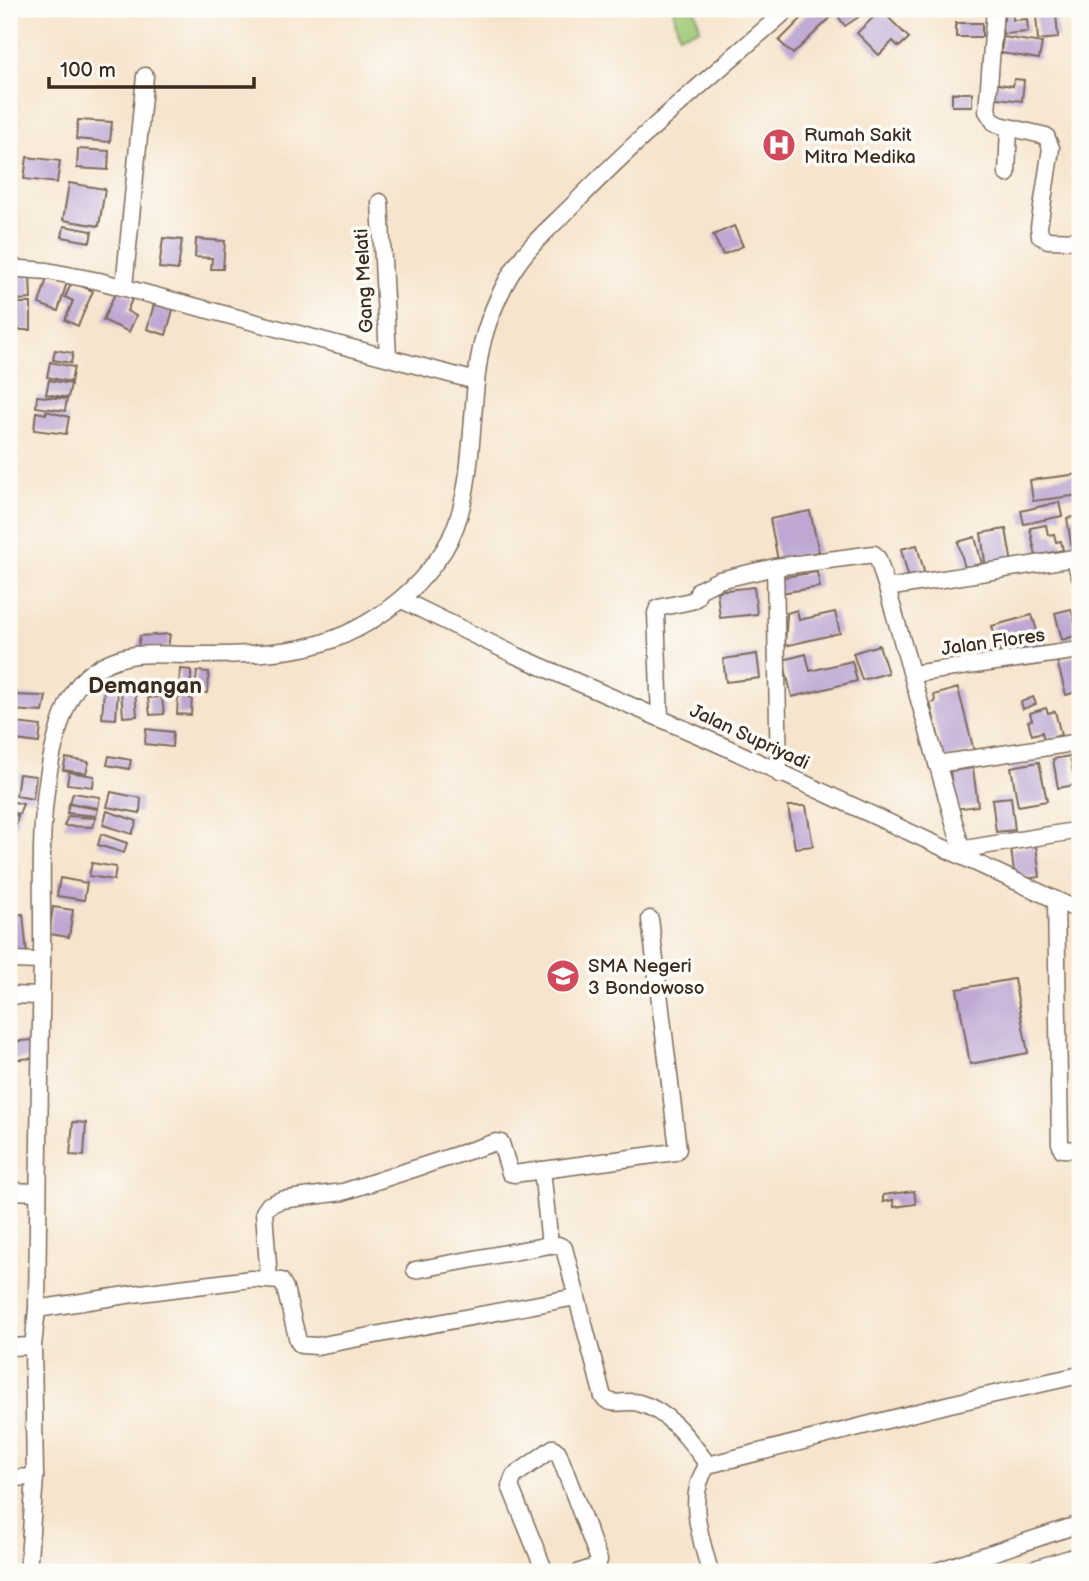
<svg xmlns="http://www.w3.org/2000/svg" width="1089" height="1581" viewBox="0 0 1089 1581" font-family="'Balsamiq Sans',sans-serif">
  <style>
    .green { fill: #9ec976; stroke: #6c7a4a; stroke-width: 2 }
    .building { fill: #bea8d3 }
    .lines { fill: none; stroke-linecap: round; stroke-linejoin: round }
    .minor-casing { stroke: #7c6b5b; stroke-width: 19 }
    .minor { stroke: #fff; stroke-width: 16 }
    .labels { text-anchor: middle; stroke-width: 7; stroke-linejoin: round; paint-order: stroke }
    .poi-label { font-size: 19px; fill: #3b2a1e; stroke: #fdfcf7; text-anchor: start }
    .street-label { font-size: 19px; fill: #3b2a1e; stroke: #fdfcf7 }
    .quarter-label { font-size: 23px; font-weight: bold; fill: #3b2a1e; stroke: #fdfcf7 }
  </style>
  <rect width="100%" height="100%" fill="#fdfcf7"/>
  <filter id="ink" filterUnits="userSpaceOnUse"><feTurbulence type="fractalNoise" baseFrequency=".0143" numOctaves="2"/><feDisplacementMap in="SourceGraphic" scale="14" xChannelSelector="R" yChannelSelector="G"/><feConvolveMatrix kernelMatrix="1 2 1 2 8 2 1 2 1" color-interpolation-filters="sRGB"/></filter>
  <filter id="wash" filterUnits="userSpaceOnUse"><feTurbulence type="fractalNoise" baseFrequency=".00686" numOctaves="4" result="noise"/><feDisplacementMap in="SourceGraphic" scale="28" xChannelSelector="R" yChannelSelector="G"/><feGaussianBlur stdDeviation="1.57" result="paint"/><feColorMatrix in="noise" values="0 0 0 0 0 0 0 0 0 0 0 0 0 0 0 0 0 1.4 0 .05"/><feComposite in="paint" operator="in"/></filter>
  <g filter="url(#wash)">
    <rect width="100%" height="100%" fill="#f6e4cc"/>
    <polygon class="green" points="673,9 695,9 700,29 679,35"/>
    <g id="blocks">
      <g class="building">
        <polygon points="811,9 821,9 830,18 793,54 779,41"/>
        <polygon points="833,9 859,9 863,14 845,26"/>
        <polygon points="881,10 909,38 899,47 893,41 879,55 857,33"/>
        <polygon points="1056,13 1058,38 1038,40 1036,15"/>
        <polygon points="1004,14 1013,14 1013,20 1027,19 1028,32 1003,34 1001,20 1004,20"/>
        <rect x="956" y="23" width="26" height="14"/>
        <polygon points="1003,37 1042,43 1039,59 1001,53"/>
        <polygon points="1014,79 1024,80 1022,101 989,97 991,83 1013,86"/>
        <rect x="952" y="93" width="20" height="13"/>
        <polygon points="78,120 112,122 110,142 76,139"/>
        <polygon points="78,149 109,151 108,170 77,168"/>
        <polygon points="27,157 60,161 57,183 24,179"/>
        <polygon points="69,183 105,189 99,226 63,220"/>
        <polygon points="64,226 92,231 90,242 62,237"/>
        <polygon points="734,226 743,246 723,255 713,235"/>
        <polygon points="163,238 182,240 178,270 159,268"/>
        <polygon points="196,239 225,241 223,269 211,269 212,258 195,257"/>
        <polygon points="30,274 31,299 18,300 17,275"/>
        <polygon points="48,275 67,282 58,311 39,304"/>
        <polygon points="72,282 93,291 78,326 65,320 73,301 65,297"/>
        <polygon points="117,289 133,297 127,311 136,316 129,332 103,320"/>
        <polygon points="155,301 174,306 166,335 147,329"/>
        <rect x="18" y="303" width="13" height="27"/>
        <polygon points="55,350 73,353 71,363 53,360"/>
        <polygon points="50,362 74,367 71,382 47,377"/>
        <polygon points="49,380 71,384 68,398 46,394"/>
        <polygon points="37,396 67,399 65,411 36,407"/>
        <polygon points="46,411 69,417 66,434 34,430 36,412 46,414"/>
        <polygon points="1080,474 1080,495 1033,501 1030,480"/>
        <polygon points="1059,502 1062,516 1024,524 1021,511"/>
        <polygon points="810,511 819,552 778,560 770,519"/>
        <polygon points="1080,516 1080,549 1072,550 1067,518"/>
        <polygon points="1046,525 1048,535 1054,534 1056,542 1061,541 1063,550 1036,556 1030,528"/>
        <polygon points="1006,529 1012,564 986,569 981,533"/>
        <polygon points="975,537 982,564 965,568 958,542"/>
        <polygon points="917,545 926,579 910,583 901,549"/>
        <polygon points="817,572 820,587 780,593 778,578"/>
        <polygon points="754,587 757,614 720,618 717,591"/>
        <polygon points="1071,609 1078,635 1062,640 1055,613"/>
        <polygon points="797,610 799,620 835,612 840,633 785,646 787,613"/>
        <polygon points="1032,615 1042,647 1001,659 992,626"/>
        <polygon points="170,634 168,648 138,647 140,636"/>
        <polygon points="879,645 888,673 862,680 853,653"/>
        <polygon points="757,654 760,678 726,682 723,659"/>
        <polygon points="806,654 810,671 852,661 857,681 792,697 783,660"/>
        <polygon points="1079,655 1080,691 1066,695 1057,661"/>
        <polygon points="180,669 191,670 191,690 179,690"/>
        <polygon points="197,671 209,672 207,693 195,692"/>
        <polygon points="958,688 974,751 944,759 930,703 935,702 934,695"/>
        <polygon points="104,689 118,689 116,719 102,718"/>
        <polygon points="135,689 137,716 123,717 121,690"/>
        <polygon points="12,695 46,696 43,712 10,710"/>
        <polygon points="162,697 164,714 150,715 148,698"/>
        <polygon points="178,697 192,698 191,715 177,714"/>
        <polygon points="1033,697 1036,704 1023,709 1021,702"/>
        <polygon points="1046,708 1048,713 1055,711 1061,735 1044,740 1042,732 1032,735 1028,721 1032,720 1030,713"/>
        <polygon points="9,722 41,726 39,743 9,739"/>
        <polygon points="146,729 173,732 172,747 145,744"/>
        <polygon points="109,756 131,760 129,769 107,765"/>
        <polygon points="1070,756 1075,785 1058,788 1053,759"/>
        <polygon points="66,758 89,762 86,773 63,770"/>
        <polygon points="1039,762 1047,801 1018,806 1011,767"/>
        <polygon points="973,768 978,806 955,809 950,771"/>
        <polygon points="69,772 94,776 93,787 67,784"/>
        <polygon points="19,774 36,776 33,799 16,796"/>
        <polygon points="111,792 141,798 140,813 107,807"/>
        <polygon points="73,793 100,797 98,808 70,803"/>
        <polygon points="1011,797 1015,830 996,832 992,799"/>
        <polygon points="9,801 23,804 19,814 9,812"/>
        <polygon points="69,804 98,809 96,816 67,813"/>
        <polygon points="788,806 806,806 813,846 795,848"/>
        <polygon points="107,811 137,821 132,834 103,825"/>
        <polygon points="9,814 18,816 16,825 9,824"/>
        <polygon points="68,816 96,818 92,827 64,826"/>
        <polygon points="9,828 14,829 10,854 9,854"/>
        <polygon points="101,834 127,843 124,853 98,845"/>
        <polygon points="1036,846 1040,877 1015,880 1011,849"/>
        <polygon points="92,863 116,867 114,880 89,876"/>
        <polygon points="60,878 87,883 84,900 57,896"/>
        <polygon points="53,907 73,910 69,937 49,934"/>
        <polygon points="23,914 27,954 9,956 9,916"/>
        <polygon points="1014,979 1028,1053 970,1064 957,989"/>
        <polygon points="32,1040 33,1058 9,1060 9,1042"/>
        <polygon points="73,1122 86,1123 84,1156 70,1155"/>
        <polygon points="9,1151 12,1151 13,1177 9,1177"/>
        <polygon points="914,1191 916,1204 894,1207 893,1200 883,1202 883,1195"/>
      </g>
    </g>
  </g>
  <g filter="url(#ink)">
    <use href="#blocks" fill-opacity="0" stroke="#7c6b5b" stroke-width="2"/>
    <g class="lines">
      <defs>
        <g id="minor">
          <polyline points="995,9 987,111 994,122 1000,125 1046,136 1051,148 1039,227 1040,236 1048,240 1080,241"/>
          <polyline points="1007,174 1009,128"/>
          <polyline points="380,202 388,357"/>
          <polyline points="9,268 47,271 99,281 476,381"/>
          <polyline points="124,287 145,76"/>
          <polyline points="1074,558 1080,577"/>
          <polyline points="775,567 779,774"/>
          <polyline points="887,588 1080,557"/>
          <polyline points="402,600 515,655 721,745 1080,911"/>
          <polyline points="912,674 1080,650"/>
          <polyline points="660,718 656,613 658,608 691,601 696,598 699,590 719,580 775,567 874,554 878,559 887,588 962,850"/>
          <polyline points="937,764 1080,742"/>
          <polyline points="953,851 1080,830"/>
          <polyline points="1056,900 1060,1143 1062,1149 1080,1150"/>
          <polyline points="9,960 42,961"/>
          <polyline points="9,995 40,996"/>
          <polyline points="542,1170 550,1245"/>
          <polyline points="9,1191 38,1192"/>
          <path d="M415 1270 550 1245H558L564 1248 603 1397C614 1408 626 1399 639 1403 671 1412 690 1441 708 1465"/>
          <polyline points="269,1279 264,1212 269,1205 281,1200 343,1192 496,1142 501,1143 510,1173 514,1174 675,1152 678,1149 650,919"/>
          <polyline points="37,1309 133,1294 251,1279 281,1281 285,1288 298,1341 301,1345 317,1346 576,1297"/>
          <polyline points="9,1347 33,1346"/>
          <polyline points="9,1478 35,1477"/>
          <path d="M28 1572 35 1477 33 1346 37 1309C38 1192 40 1074 42 957 43 887 37 819 53 751 58 730 64 706 77 687 89 669 114 658 135 655 152 653 170 655 187 655 221 655 256 655 290 650 352 642 410 602 444 550 479 495 467 404 483 340 489 317 501 289 514 269 529 245 552 226 572 206 639 136 715 73 788 9"/>
          <polyline points="545,1572 510,1486 514,1476 553,1448 558,1452 599,1560 597,1566 580,1572"/>
          <path d="M710 1572C701 1538 685 1496 708 1465L950 1404 1080 1375"/>
          <polyline points="934,1572 1080,1524"/>
          <polyline points="1024,1572 1080,1555"/>
        </g>
      </defs>
      <use href="#minor" class="minor-casing"/>
      <use href="#minor" class="minor"/>
    </g>
  </g>
  <defs>
    <symbol id="hospital-disc" viewBox="-11 -11 22 22"><circle r="9.5" fill="#d1495b" stroke="#fdfcf7"/><path d="M-5-5h3v3.5h4V-5h3V5h-3V1.5h-4V5h-3Z" fill="#fff"/></symbol>
    <symbol id="school-disc" viewBox="-11 -11 22 22"><circle r="9.5" fill="#d1495b" stroke="#fdfcf7"/><path d="M0-5L7-2L0 1L-7-2ZM-4 1L0 2.5L4 1V4Q0 6-4 4Z" fill="#fff"/></symbol>
  </defs>
  <g fill-rule="evenodd">
    <use href="#hospital-disc" x="760" y="126" width="38" height="38"/>
    <use href="#school-disc" x="544" y="957" width="38" height="38"/>
  </g>
  <g class="labels">
    <g class="poi-label">
      <text x="804" y="141">Rumah Sakit<tspan x="804" dy="22">Mitra Medika</tspan></text>
      <text x="588" y="972">SMA Negeri<tspan x="588" dy="22">3 Bondowoso</tspan></text>
    </g>
    <g class="street-label">
      <text transform="translate(363 281) rotate(-93)" y="7">Gang Melati</text>
      <text transform="translate(993 641) rotate(-8)" y="7">Jalan Flores</text>
      <text transform="translate(750 736) rotate(25)" y="7">Jalan Supriyadi</text>
    </g>
    <g class="quarter-label">
      <text x="145" y="693">Demangan</text>
    </g>
  </g>
  <rect width="1089" height="1581" fill="none" stroke="#fdfcf7" stroke-width="35"/>
  <path d="M49 77v10h205v-10" fill="none" stroke="#3b2a1e" stroke-width="3.5"/>
  <text x="60" y="77" font-size="21" fill="#3b2a1e" stroke="#fdfcf7" stroke-width="5" paint-order="stroke">100 m</text>
</svg>
